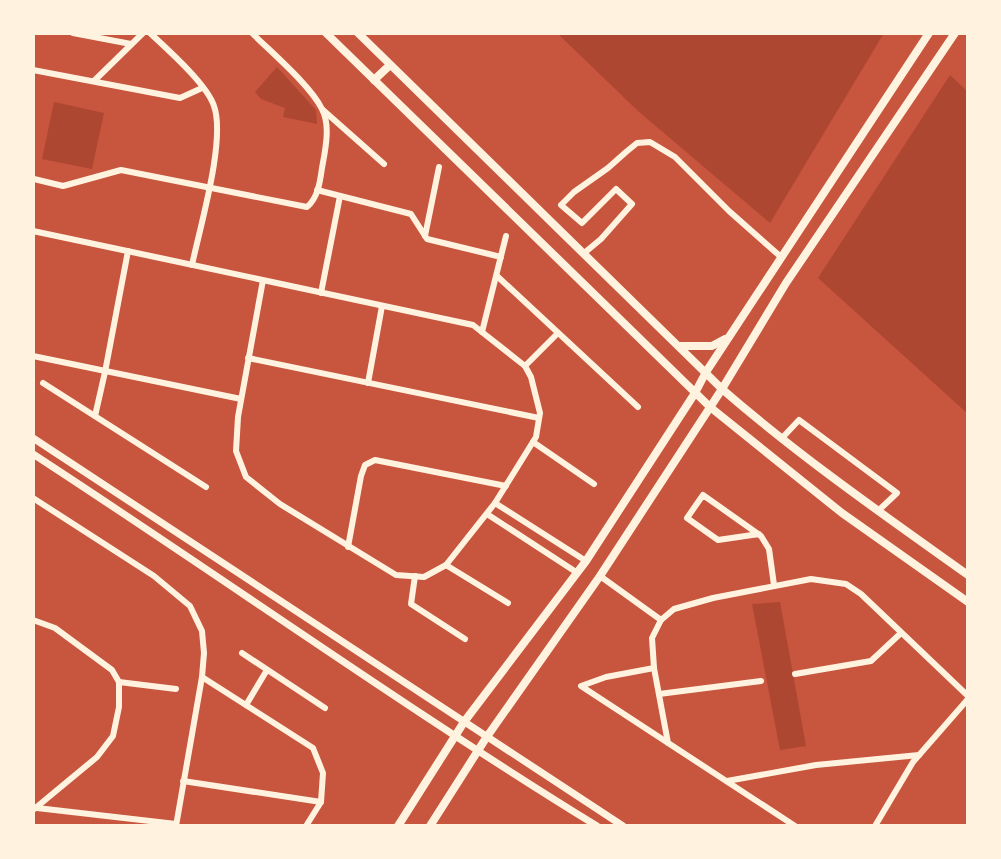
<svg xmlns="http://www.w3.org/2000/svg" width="1001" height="859" viewBox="0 0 1001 859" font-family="'Sofia Sans Condensed',sans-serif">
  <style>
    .green { fill: #ae4732 }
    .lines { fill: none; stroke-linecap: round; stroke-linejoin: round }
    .minor { stroke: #fff3e0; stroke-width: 6 }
    .tertiary { stroke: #fff3e0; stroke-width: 7 }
    .secondary { stroke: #fff3e0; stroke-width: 8 }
  </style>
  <rect width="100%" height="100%" fill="#c8553d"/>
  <g class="green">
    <polygon points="557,33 884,33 770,223 638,111"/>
    <polygon points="277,67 316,110 317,124 283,117 285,108 261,99 255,92"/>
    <polygon points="950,75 968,92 968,414 818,278"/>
    <polygon points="54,102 104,113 92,169 42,159"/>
    <polygon points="780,602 806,746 780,750 752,604"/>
  </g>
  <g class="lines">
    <g class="minor">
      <polyline points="73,33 131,44"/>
      <path d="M150 33C167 49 207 84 214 106 226 140 200 227 192 265"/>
      <polyline points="33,70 180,98 202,88"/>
      <polyline points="95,80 143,33"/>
      <polyline points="323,110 384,164"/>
      <path d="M34 179 63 186 121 170 307 207C318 198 320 182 322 168 325 151 331 126 322 109 310 85 272 53 252 33"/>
      <polyline points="317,190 411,214 427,239 501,257"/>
      <polyline points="33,231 160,258 473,325 525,366 531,377 540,413 536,437 495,503 446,565 424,577 396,575 280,504 246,477 236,451 238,417 263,280"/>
      <polyline points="425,236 439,167"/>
      <polyline points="583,254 601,239 632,204 616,189 582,223 561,205 574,192 608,168 626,152 637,143 650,142 675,157 729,211 781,257"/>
      <polyline points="497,276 638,407"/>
      <polyline points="321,293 340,196"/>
      <polyline points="482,332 506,236"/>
      <polyline points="33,356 241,399"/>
      <polyline points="248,358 539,418"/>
      <polyline points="525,366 558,333"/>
      <polyline points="43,383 206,487"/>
      <polyline points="368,383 382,306"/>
      <polyline points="95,416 105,372 128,251"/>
      <polyline points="783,437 799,420 897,493 878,511"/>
      <polyline points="533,442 594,484"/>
      <polyline points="33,498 154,576 190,606 202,631 204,653 202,677 176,826"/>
      <polyline points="495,503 586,561"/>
      <polyline points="487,514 576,572"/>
      <polyline points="759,534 718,540 687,518 703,495 761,536 769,549 774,585"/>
      <polyline points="348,547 361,476 365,465 375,460 506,486"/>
      <polyline points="446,565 508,603"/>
      <polyline points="415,576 411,604 465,639"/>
      <polyline points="600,576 661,620"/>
      <polyline points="33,620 55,628 112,670 119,682 119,707 113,736 97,757 33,810"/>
      <polyline points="242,653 325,708"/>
      <polyline points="654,668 606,677 581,686 795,826"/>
      <polyline points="795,674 871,661 901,633"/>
      <polyline points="202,677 313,748 323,773 321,802 306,826"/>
      <polyline points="119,682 176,689"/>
      <polyline points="659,694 761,681"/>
      <polyline points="246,705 267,670"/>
      <polyline points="668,743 654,668 652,638 661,620 674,609 713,598 811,579 846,584 861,594 968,696"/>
      <polyline points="183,781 321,802"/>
      <polyline points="727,781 816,765 919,755"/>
      <polyline points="37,808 176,824"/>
      <polyline points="875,826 913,762 968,699"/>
    </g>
    <g class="tertiary">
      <polyline points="33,438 623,826"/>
      <path d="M33 454C222 577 405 708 597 826"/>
    </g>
    <g class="secondary">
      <polyline points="326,33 710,407 842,513 968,602"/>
      <path d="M358 33 722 389C799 456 885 516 968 575"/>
      <polyline points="374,80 390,65"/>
      <polyline points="680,346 712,346 725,339"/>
      <polyline points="398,826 464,722 586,561 695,393 706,372 929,33"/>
      <polyline points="430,826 486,738 600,576 722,389 786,283 955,33"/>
    </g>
  </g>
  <rect width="1001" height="859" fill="none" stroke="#fff3e0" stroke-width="70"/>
</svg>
